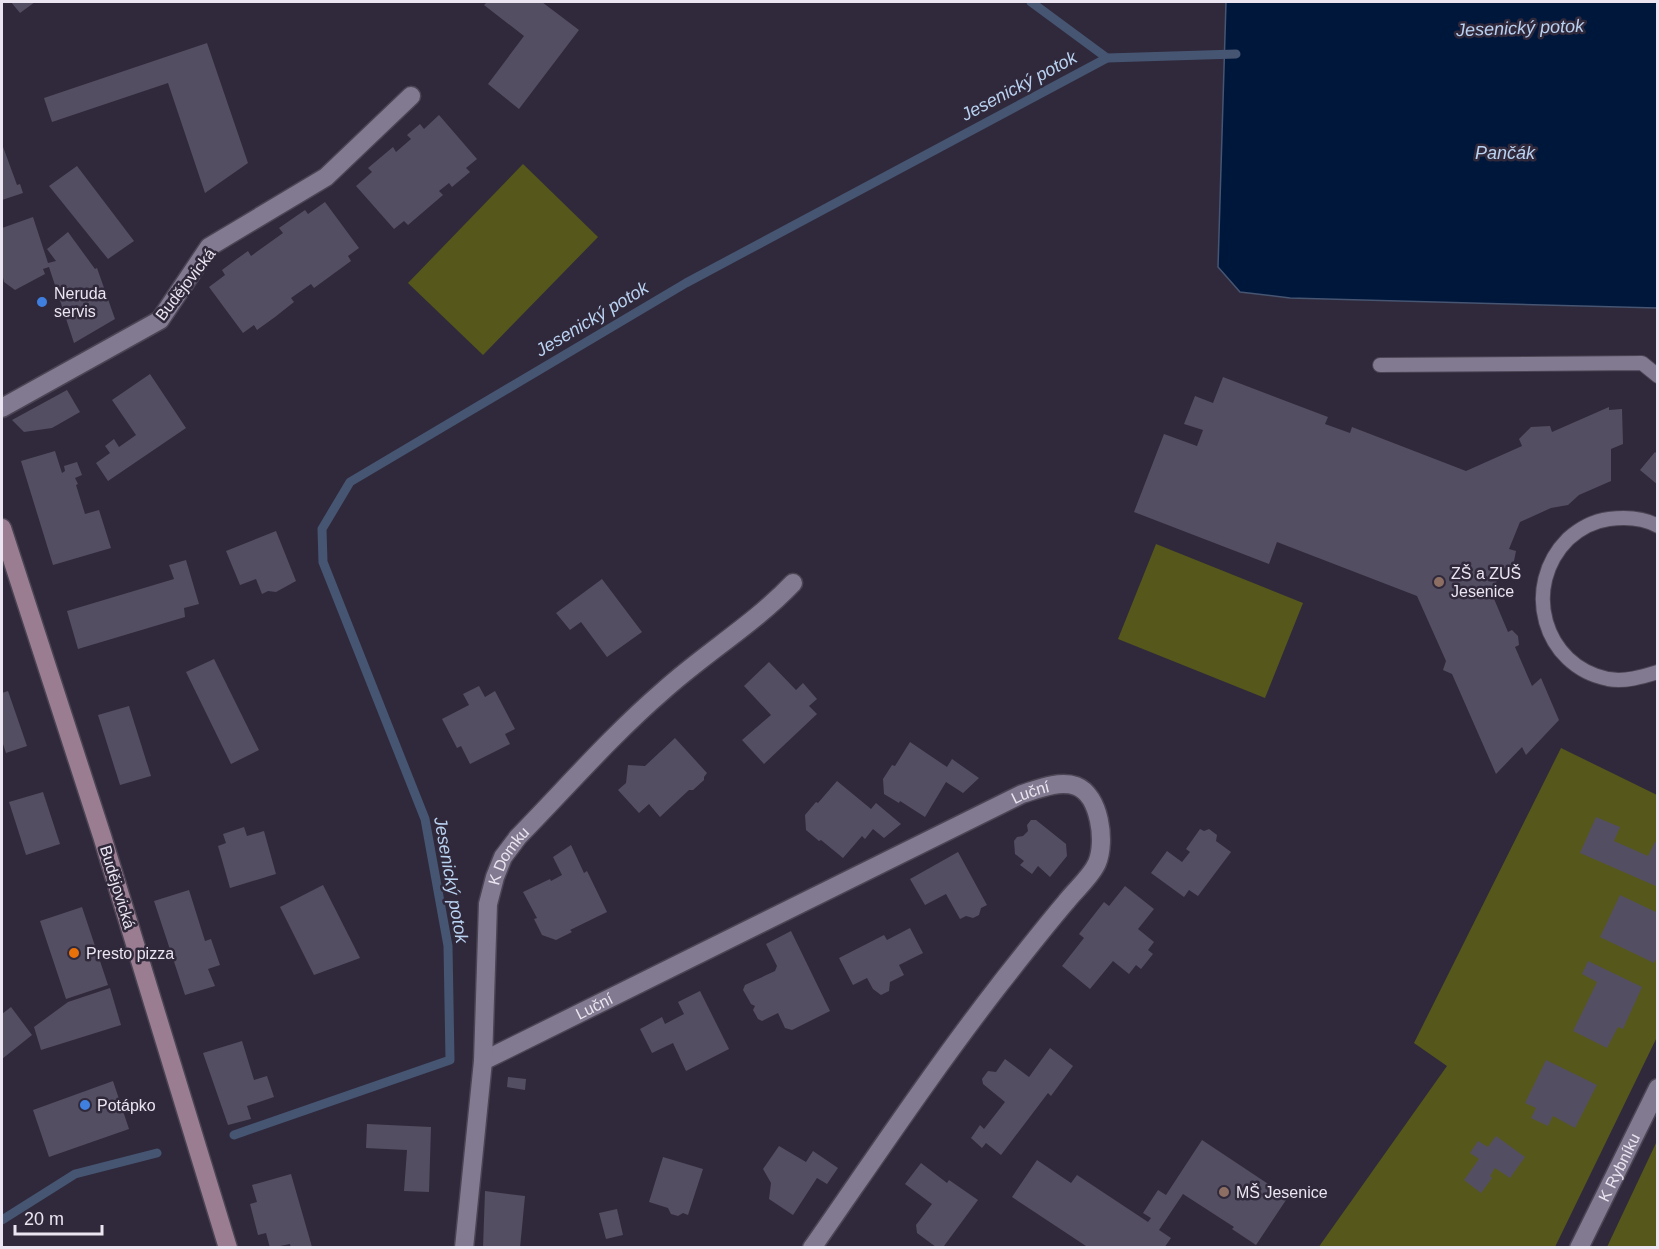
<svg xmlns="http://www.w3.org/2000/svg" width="1659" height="1249" viewBox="0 0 1659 1249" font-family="Helvetica,sans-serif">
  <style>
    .green { fill: #56581b }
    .water { fill: #00173c; stroke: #465572; stroke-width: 1.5 }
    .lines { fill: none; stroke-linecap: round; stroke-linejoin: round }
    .stream { stroke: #465572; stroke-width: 9 }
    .building { fill: #544e62 }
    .lane-casing { stroke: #4a4454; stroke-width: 16 }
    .street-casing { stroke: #4a4454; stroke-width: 21 }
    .secondary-casing { stroke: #4a4454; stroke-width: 21 }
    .lane { stroke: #827a90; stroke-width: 14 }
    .street { stroke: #827a90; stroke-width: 18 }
    .secondary { stroke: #9a7d91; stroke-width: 18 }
    .shop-dot { fill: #3f7fe0; stroke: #30293b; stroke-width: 2 }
    .education-dot { fill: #8d6e63; stroke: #30293b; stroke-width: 2 }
    .food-dot { fill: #e8710a; stroke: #30293b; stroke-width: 2 }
    .labels { text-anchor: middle; stroke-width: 5; stroke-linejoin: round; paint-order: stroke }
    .street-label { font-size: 16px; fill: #eae5f1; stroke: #30293b }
    .poi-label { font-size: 16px; fill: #eae5f1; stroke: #30293b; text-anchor: start }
    .water-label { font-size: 18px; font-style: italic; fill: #b9d1f0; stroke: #30293b }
  </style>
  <rect width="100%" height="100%" fill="#30293b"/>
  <g class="green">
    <polygon points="523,164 598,237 483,355 408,283"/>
    <polygon points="1156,544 1303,603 1265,698 1118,639"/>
    <polygon points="1561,748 1657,795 1657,1037 1555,1247 1318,1248 1447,1066 1414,1043"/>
    <polygon points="1657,1141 1657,1247 1607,1247"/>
  </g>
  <polygon class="water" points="1226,2 1657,2 1657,308 1290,298 1240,292 1218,267"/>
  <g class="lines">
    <g class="stream">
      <polyline points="1031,2 1107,58"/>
      <polyline points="234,1135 450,1060 448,946 425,819 323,562 322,529 350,482 686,283 1107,58 1236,54"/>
      <polyline points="2,1220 75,1174 157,1153"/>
    </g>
  </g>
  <g class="building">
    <polygon points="11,2 35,2 20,13"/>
    <polygon points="487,2 542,2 579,30 519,109 488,84 524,36 484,5"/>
    <polygon points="207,43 248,163 205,193 168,83 52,122 44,98"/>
    <polygon points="439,115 477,159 466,168 470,172 452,187 449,183 439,191 443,195 408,225 404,221 394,229 356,186 372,172 368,168 393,147 396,152 411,139 407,135 420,124 424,129"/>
    <polygon points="2,144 17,185 20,184 23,193 2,200"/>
    <polygon points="77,166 134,241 108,259 49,186"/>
    <polygon points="325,202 359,248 348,256 351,261 314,288 311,284 291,298 294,302 275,317 257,330 254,325 243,333 209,287 225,275 222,270 234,261 248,251 251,256 283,233 279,228 305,210 308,214"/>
    <polygon points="33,217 48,263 56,261 47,249 68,232 95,269 97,268 115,319 74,343 49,267 43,269 45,274 15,290 4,282 2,273 2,228"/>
    <polygon points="150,374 186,428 108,481 96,463 110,453 105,446 114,439 119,447 136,435 112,400"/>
    <polygon points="1223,377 1328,417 1325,424 1350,433 1352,427 1466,471 1522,446 1519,439 1531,427 1550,426 1552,432 1609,407 1609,410 1622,409 1623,444 1611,449 1611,481 1579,495 1568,505 1551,508 1520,522 1509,549 1516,551 1514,561 1509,570 1502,567 1492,594 1508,632 1512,630 1518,636 1519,645 1515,647 1532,686 1541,678 1559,720 1526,755 1522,747 1496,774 1452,674 1443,670 1446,661 1417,596 1277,542 1269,564 1134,512 1164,434 1197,446 1203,430 1184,424 1195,396 1213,403"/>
    <polygon points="67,390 80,412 52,428 24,432 12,420"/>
    <polygon points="55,451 62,473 65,471 64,466 77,462 82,475 75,478 78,484 76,485 85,514 99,510 111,548 53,565 21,461"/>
    <polygon points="1655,452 1658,455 1658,485 1640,470"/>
    <polygon points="276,531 296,581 276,592 268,591 262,594 256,579 240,585 226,551"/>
    <polygon points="186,560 199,604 184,608 185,617 78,649 67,611 174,579 169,565"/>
    <polygon points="602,579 642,632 607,657 581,622 570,630 556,613"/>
    <polygon points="214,659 259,750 231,764 186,672"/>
    <polygon points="769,662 796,690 803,683 817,699 809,706 817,714 764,764 742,740 771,715 744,686"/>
    <polygon points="479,686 485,697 495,691 515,729 505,734 510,744 470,764 461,746 457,748 442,719 469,705 463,694"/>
    <polygon points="8,691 27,746 6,753 2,741 2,693"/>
    <polygon points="129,706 151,776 120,785 98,715"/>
    <polygon points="675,738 707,773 704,777 704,780 693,790 689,790 660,817 649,804 639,813 618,790 626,783 628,765 645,766"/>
    <polygon points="910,742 947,767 952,759 979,778 963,793 946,782 925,817 900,801 899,803 884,794 883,779 892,765 895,766"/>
    <polygon points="837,781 871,809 876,803 901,824 884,838 873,829 865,839 862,836 843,858 821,840 819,841 806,830 805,815 816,802 818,803"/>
    <polygon points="43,792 60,844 26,855 9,802"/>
    <polygon points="1596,817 1620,827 1614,841 1648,856 1655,842 1658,843 1658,887 1580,853"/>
    <polygon points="1031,820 1036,820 1066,844 1067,856 1050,877 1038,866 1032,874 1020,865 1024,861 1015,854 1014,841 1017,837 1023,836 1028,831 1027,825"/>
    <polygon points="244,827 247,836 264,831 276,874 230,888 218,846 226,843 223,834"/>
    <polygon points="1200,829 1204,831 1209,829 1217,835 1216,841 1231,852 1198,896 1189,890 1184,897 1151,873 1167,851 1182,862 1190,852 1186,849"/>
    <polygon points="571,845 584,873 587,871 607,912 570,930 572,932 556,940 542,935 534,919 537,918 523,892 550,879 551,881 562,875 553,857"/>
    <polygon points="958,852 987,905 981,908 979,915 973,918 966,916 960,919 946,894 925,905 910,879"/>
    <polygon points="323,885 360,958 314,975 280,907"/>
    <polygon points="1125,886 1154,909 1138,929 1154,942 1148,950 1153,954 1141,969 1136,965 1129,974 1113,961 1090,989 1062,966 1084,938 1079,934 1104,902 1109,906"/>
    <polygon points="189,890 205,941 211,939 220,965 208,969 215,986 185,995 154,901"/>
    <polygon points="1620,895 1658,913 1658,955 1654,963 1600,937"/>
    <polygon points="82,907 108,985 66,999 40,921"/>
    <polygon points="910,928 923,953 899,965 904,975 890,982 889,991 881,995 873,989 867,978 853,985 839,958 884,935 887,940"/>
    <polygon points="791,931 830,1011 792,1030 785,1028 778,1013 762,1021 758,1019 753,1010 755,1006 751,1004 743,990 745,985 775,971 777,966 766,944"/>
    <polygon points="1588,961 1642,987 1623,1029 1618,1027 1607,1048 1573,1031 1597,982 1582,974"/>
    <polygon points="110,988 121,1025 41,1050 34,1027 68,1002"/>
    <polygon points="700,991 729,1049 686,1071 673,1043 652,1053 640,1029 662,1017 665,1024 684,1014 678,1002"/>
    <polygon points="11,1007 32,1035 2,1059 2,1014"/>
    <polygon points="242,1041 254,1080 267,1076 274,1097 247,1106 251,1119 228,1125 203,1053"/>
    <polygon points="1050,1048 1073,1066 1051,1096 1048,1093 1001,1155 986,1143 982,1148 971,1138 980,1125 984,1129 1005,1102 983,1084 982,1079 988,1071 996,1072 1005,1059 1029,1077"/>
    <polygon points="1546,1060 1597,1085 1575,1128 1553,1116 1548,1126 1531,1118 1536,1108 1525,1103"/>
    <polygon points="508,1077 526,1079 525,1090 507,1087"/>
    <polygon points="113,1081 129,1129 49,1157 33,1110"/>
    <polygon points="367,1124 431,1127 429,1192 404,1191 407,1150 366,1148"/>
    <polygon points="1496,1136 1525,1157 1510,1178 1495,1168 1490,1176 1492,1178 1481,1193 1464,1180 1479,1159 1470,1153 1478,1141 1488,1147"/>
    <polygon points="1202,1140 1288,1197 1256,1245 1232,1229 1234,1227 1183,1194 1159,1230 1171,1238 1164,1248 1089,1248 1012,1197 1037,1160 1071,1183 1077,1175 1148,1222 1151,1218 1143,1213 1158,1190 1166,1195"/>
    <polygon points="779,1146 806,1162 813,1151 838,1168 827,1184 817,1178 793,1215 769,1199 771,1183 763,1169"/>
    <polygon points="663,1157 703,1169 688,1215 683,1213 678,1216 671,1214 668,1208 649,1202"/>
    <polygon points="921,1163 947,1183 949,1180 978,1200 944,1246 936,1247 917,1233 916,1225 932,1204 905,1184"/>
    <polygon points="291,1174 312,1247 291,1248 290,1244 270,1248 266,1233 258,1235 250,1204 257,1202 252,1185"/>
    <polygon points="485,1191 525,1196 520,1248 483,1248"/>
    <polygon points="617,1209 623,1235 606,1239 599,1213"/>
  </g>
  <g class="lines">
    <defs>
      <g id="lane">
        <polyline points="1380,365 1642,363 1658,376"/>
        <path d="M1658 526C1642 517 1625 517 1609 519 1594 521 1579 529 1568 539 1521 586 1543 666 1608 679 1625 682 1642 677 1658 672"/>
      </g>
      <g id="street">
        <polyline points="2,408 160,320 209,247 326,177 411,96"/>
        <path id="s1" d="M483 1061 1022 794C1038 789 1059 780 1076 786 1100 795 1106 842 1097 863 1091 877 1075 890 1066 902 1043 929 1022 956 1000 984 934 1069 874 1159 812 1248"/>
        <path id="s2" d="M464 1248 483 1061 488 904 495 877 503 857 518 837C566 788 611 736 663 691 705 653 754 624 793 583"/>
        <path id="s3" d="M1579 1248 1658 1088"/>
      </g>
      <polyline id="secondary" points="2,528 102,836 228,1248"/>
    </defs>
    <use href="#lane" class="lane-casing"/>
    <use href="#street" class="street-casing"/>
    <use href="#secondary" class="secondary-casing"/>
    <use href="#lane" class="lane"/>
    <use href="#street" class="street"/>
    <use href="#secondary" class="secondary"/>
  </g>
  <g class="shop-dot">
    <circle cx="42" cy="302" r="6"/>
    <circle cx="85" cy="1105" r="6"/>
  </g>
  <g class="education-dot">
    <circle cx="1439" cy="582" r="6"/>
    <circle cx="1224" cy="1192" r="6"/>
  </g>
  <circle class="food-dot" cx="74" cy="953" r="6"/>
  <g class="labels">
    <g class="street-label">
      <text transform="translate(185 284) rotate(-52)" y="6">Budějovická</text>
      <text dy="6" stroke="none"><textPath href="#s1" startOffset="610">Luční</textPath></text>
      <text dy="6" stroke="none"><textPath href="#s2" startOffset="398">K Domku</textPath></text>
      <text transform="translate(118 887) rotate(73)" y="6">Budějovická</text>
      <text dy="6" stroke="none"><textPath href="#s1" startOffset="124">Luční</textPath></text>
      <text dy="6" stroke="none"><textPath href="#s3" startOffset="90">K Rybníku</textPath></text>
    </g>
    <g class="poi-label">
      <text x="54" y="299">Neruda<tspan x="54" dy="18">servis</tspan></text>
      <text x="1451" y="579">ZŠ a ZUŠ<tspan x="1451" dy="18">Jesenice</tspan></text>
      <text x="86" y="959">Presto pizza</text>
      <text x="97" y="1111">Potápko</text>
      <text x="1236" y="1198">MŠ Jesenice</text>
    </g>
    <g class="water-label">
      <text transform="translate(1520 28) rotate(-2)" y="6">Jesenický potok</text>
      <text transform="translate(1019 86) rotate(-28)" y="6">Jesenický potok</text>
      <text x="1505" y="159">Pančák</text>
      <text transform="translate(592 319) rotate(-31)" y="6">Jesenický potok</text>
      <text transform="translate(451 880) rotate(80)" y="6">Jesenický potok</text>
    </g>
  </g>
  <rect width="1659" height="1249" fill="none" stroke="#eae5f1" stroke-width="6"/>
  <path d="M15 1225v9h87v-9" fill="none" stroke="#eae5f1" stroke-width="3"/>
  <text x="24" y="1225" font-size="18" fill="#eae5f1" stroke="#30293b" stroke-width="4.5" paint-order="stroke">20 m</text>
</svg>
